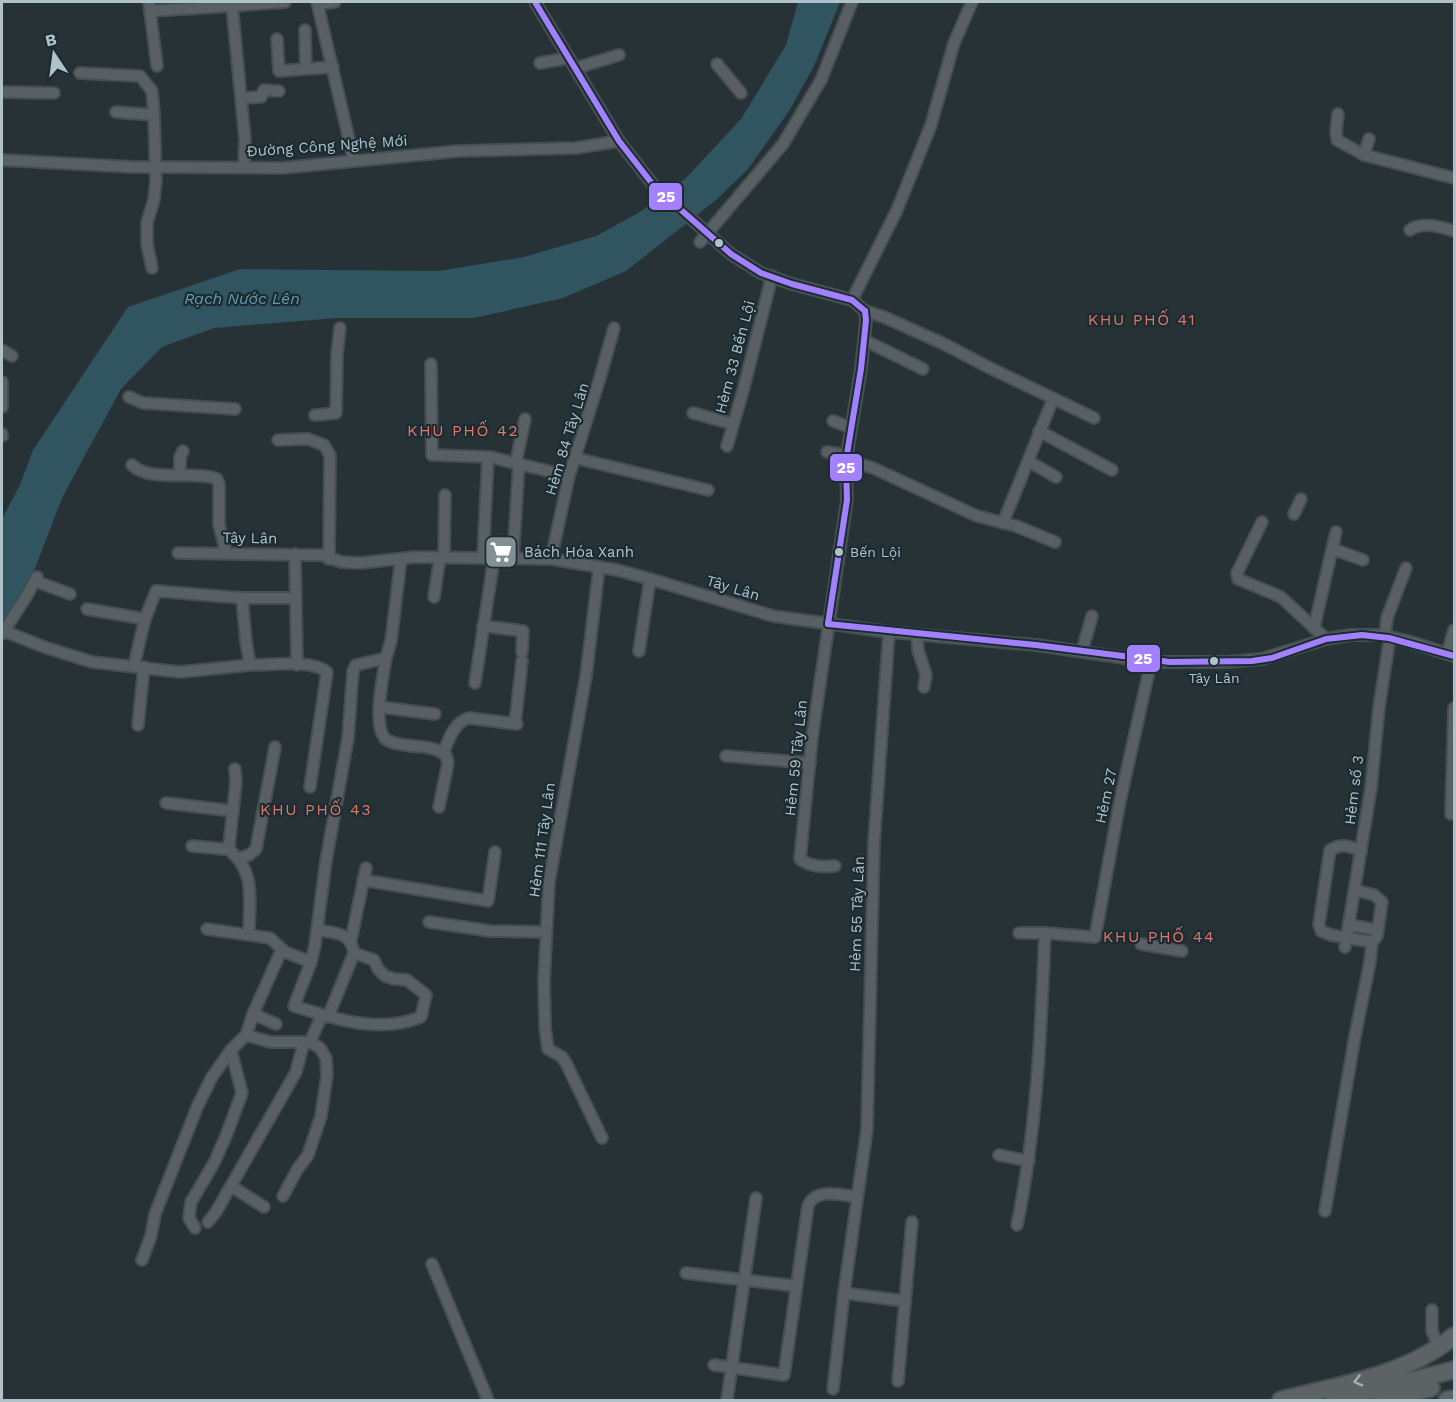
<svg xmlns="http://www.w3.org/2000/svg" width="1456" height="1402" viewBox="0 0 1456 1402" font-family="'Work Sans',sans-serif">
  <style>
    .water { fill: #305460 }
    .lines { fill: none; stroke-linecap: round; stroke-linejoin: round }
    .minor-casing { stroke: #464e51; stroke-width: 14 }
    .highway-casing { stroke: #444f52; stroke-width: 20 }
    .minor { stroke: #586064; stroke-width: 10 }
    .highway { stroke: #5d6364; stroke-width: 16 }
    .bus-1-casing { stroke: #1a2c32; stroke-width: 10 }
    .bus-1 { stroke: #a380ff; stroke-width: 6 }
    .oneway { stroke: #9fafb5 }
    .bus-dot { fill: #b0c2c9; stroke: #1a2c32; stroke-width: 2 }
    .labels { text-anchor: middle; stroke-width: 4.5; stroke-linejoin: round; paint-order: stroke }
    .bus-label { font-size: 14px; fill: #b0c2c9; stroke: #1a2c32; text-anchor: start }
    .street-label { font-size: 15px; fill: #b0c2c9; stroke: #1a2c32 }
    .poi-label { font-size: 15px; fill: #b0c2c9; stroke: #1a2c32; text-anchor: start }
    .water-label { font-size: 16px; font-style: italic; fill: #669aab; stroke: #1a2c32 }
    .neighbourhood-label { font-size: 16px; letter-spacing: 1.5px; fill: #e07468; stroke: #1a2c32 }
    .line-badge { stroke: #1a2c32; stroke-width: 2 }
    .badge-label { font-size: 16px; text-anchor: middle; font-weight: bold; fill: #fff }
  </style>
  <rect width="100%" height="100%" fill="#273237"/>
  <polygon class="water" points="798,2 840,2 814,66 789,111 748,169 716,200 626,271 563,298 474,318 336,318 214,328 162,347 121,389 63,496 23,599 2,631 2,519 20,485 33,450 128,307 240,269 439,271 524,257 596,236 640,212 686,178 741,119 786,45"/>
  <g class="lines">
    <defs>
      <g id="minor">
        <polyline points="149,2 157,66"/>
        <polyline points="317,2 354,161"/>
        <polyline points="535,2 619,141 654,186 731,254 761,273 792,284 852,300 865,311"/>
        <polyline points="318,4 335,2"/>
        <polyline points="150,11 232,6 232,2"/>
        <polyline points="305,30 306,69"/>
        <polyline points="277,39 279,71 333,67"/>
        <polyline points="540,63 569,58"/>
        <polyline points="717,64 741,93"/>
        <polyline points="576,68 619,55"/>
        <polyline points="80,73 140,76 152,91 154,115 156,181 154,199 147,223 147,244 152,268"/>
        <polyline points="2,92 54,93"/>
        <polyline points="242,98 261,97 264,90 279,91"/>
        <polyline points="116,112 154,115"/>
        <polyline points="1338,114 1336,131 1337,140 1364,155 1454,178"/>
        <polyline points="1364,155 1369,139"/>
        <polyline points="2,160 133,167 282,168 459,151 576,148 619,141"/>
        <polyline points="244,167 245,139 232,6 285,2"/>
        <path d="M1410 230C1421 221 1442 227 1454 231"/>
        <polyline points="700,242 783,144 821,80 852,2"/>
        <polyline points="852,300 897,210 931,125 954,43 972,2"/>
        <polyline points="865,311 884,317 944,344 988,367 1094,418"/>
        <polyline points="864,340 923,369"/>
        <polyline points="2,350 12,356"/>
        <polyline points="431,364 432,455 490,457 569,476"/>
        <polyline points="2,382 2,407"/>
        <polyline points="129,397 143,403 235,409"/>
        <polyline points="693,413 733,424"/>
        <polyline points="315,415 336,413 337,354 340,328"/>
        <polyline points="833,421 851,428"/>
        <polyline points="1039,431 1112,470"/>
        <polyline points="2,434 2,436"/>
        <polyline points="278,440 308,439 324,445 330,455 329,559"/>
        <polyline points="727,446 743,391 772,276"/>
        <polyline points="827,452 847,455"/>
        <polyline points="575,458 708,490"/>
        <polyline points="846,460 873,468 977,516 1016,526 1055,542"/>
        <polyline points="1028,461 1056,477"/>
        <polyline points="516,462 525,419"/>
        <path d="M132 465C150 483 194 470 217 479L219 484V525L226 552"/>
        <polyline points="180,475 180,457 183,451"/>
        <polyline points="1294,514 1301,499"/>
        <polyline points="1262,522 1237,573 1238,579 1281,597 1326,639"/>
        <polyline points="1003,523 1053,399"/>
        <polyline points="1333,549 1363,560"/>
        <polyline points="178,553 308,555 321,555 342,562 360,563 415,557 551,559 617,570 650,579 773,616 889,632 1036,645 1151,662 1228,662 1262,659 1326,639 1351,635 1382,635 1411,642 1454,656"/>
        <polyline points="295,554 297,665"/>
        <polyline points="444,558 445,495"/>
        <polyline points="483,558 488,457"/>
        <polyline points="513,558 519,463"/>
        <polyline points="551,559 569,476 600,378 614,328"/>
        <polyline points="599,568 586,676 549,882 544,981 545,1027 548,1049 562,1057 566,1063 602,1138"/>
        <polyline points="35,581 70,594"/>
        <polyline points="434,597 440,557"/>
        <polyline points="242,598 296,598"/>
        <polyline points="87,609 145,619"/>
        <polyline points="483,626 523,631 522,652"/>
        <polyline points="1314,628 1336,532"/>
        <polyline points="4,631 44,647 92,662 180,672 250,665"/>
        <polyline points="2,634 26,597 37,577"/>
        <polyline points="917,635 918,650 926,675 924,687"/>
        <polyline points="1385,636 1387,618 1406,568"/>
        <polyline points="639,651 650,579"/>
        <polyline points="1082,651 1092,616"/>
        <polyline points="1447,654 1454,630"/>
        <path d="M386 658C383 676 373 723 384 737 388 743 399 744 405 745 422 748 431 745 446 755L448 763 439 807"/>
        <path d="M134 665 145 619 156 591 242 598 246 641 250 665C270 665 312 659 327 672L310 787"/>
        <polyline points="475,683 494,558"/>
        <polyline points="380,707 435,714"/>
        <polyline points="515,724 522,661"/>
        <polyline points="138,725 144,667"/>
        <path d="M443 753C449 739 454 722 469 718L517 724"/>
        <polyline points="726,756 810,763"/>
        <polyline points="166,803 233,811"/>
        <polyline points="1451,814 1454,708"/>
        <polyline points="192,846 224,849 229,847 236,782 235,769"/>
        <path d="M227 848C257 871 249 900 249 935"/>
        <path d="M1361 851C1349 846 1341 843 1330 850L1319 924 1321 931 1331 935 1372 942"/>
        <polyline points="240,858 249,855 256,849 275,747"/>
        <path d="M835 866C822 867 811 867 800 859L812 738 847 500 846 460 861 369 866 320 865 311"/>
        <polyline points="363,880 488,901 495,852"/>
        <polyline points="429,922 490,931 546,932"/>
        <polyline points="1349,925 1378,930"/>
        <polyline points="207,929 270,938 285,952 311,962 315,945 326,861 348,738 353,671 356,665 386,658 391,641 401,559"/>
        <path d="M317 930C335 933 351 932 354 953L328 1017"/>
        <polyline points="1019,933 1045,933 1095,937 1120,801 1151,662"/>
        <polyline points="351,940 366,868"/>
        <polyline points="1141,944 1182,951"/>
        <polyline points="1345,947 1371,788 1379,707 1390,637"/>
        <path d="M311 962 294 1006C335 1019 380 1034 421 1017L426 995 407 980 394 979 385 976 378 969 374 960 354 953"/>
        <polyline points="276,1024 253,1014 282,949"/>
        <polyline points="246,1035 270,1042 310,1042 322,1015"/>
        <polyline points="999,1155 1029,1161"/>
        <polyline points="231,1186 264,1207"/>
        <polyline points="283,1196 297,1170 308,1155 321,1116 327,1075 326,1058 320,1048 310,1042"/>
        <polyline points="1325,1211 1355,1036 1370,962 1372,942 1377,936 1382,902 1374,895 1355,890"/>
        <polyline points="208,1222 216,1212 296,1072 304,1042"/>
        <path d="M1017 1225C1037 1129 1041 1030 1045 933"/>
        <polyline points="195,1228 189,1218 191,1202 214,1163 226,1136 242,1093 231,1050"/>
        <polyline points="142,1260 151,1236 155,1214 198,1105 212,1077 231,1050 246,1035 253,1014"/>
        <polyline points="432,1264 488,1400"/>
        <polyline points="686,1273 796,1286"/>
        <polyline points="844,1293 867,1129 874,842 889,632"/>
        <polyline points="1432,1310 1432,1331 1439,1348"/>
        <path d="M714 1365 784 1375 808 1206C816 1187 841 1195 857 1197"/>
        <polyline points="898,1381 912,1222"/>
        <polyline points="833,1389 844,1293 904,1301"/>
        <polyline points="727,1400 756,1198"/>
      </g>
      <g id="highway">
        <path d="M1281 1400C1341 1385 1405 1376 1454 1336"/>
        <polyline points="1334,1400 1454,1370"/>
        <polyline points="1383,1400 1431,1388"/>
        <polyline points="1447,1400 1454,1399"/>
      </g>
    </defs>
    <use href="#minor" class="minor-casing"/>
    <use href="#highway" class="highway-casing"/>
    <use href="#minor" class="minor"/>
    <use href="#highway" class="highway"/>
    <defs>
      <g id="bus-1">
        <polyline points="535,2 619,141 654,186 731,254 761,273 792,284 852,300 865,311"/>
        <polyline points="828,624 1036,645 1170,662 1252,661 1272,658 1326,639 1362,635 1389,638 1454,656"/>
        <polyline points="828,624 847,500 846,460 861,369 866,320 865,311"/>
      </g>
    </defs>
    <use href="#bus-1" class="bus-1-casing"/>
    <use href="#bus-1" class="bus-1"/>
  </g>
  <defs><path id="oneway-chevron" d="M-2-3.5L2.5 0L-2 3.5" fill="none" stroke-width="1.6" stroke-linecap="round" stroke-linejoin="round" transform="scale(1.5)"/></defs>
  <use class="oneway" href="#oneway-chevron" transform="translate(1358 1381) rotate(166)"/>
  <defs>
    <symbol id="supermarket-square" viewBox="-11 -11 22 22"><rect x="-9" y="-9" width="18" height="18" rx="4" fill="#809096" stroke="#1a2c32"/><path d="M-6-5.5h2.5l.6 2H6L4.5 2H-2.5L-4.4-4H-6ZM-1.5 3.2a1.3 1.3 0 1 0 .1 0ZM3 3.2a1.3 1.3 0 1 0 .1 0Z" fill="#fff"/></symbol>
  </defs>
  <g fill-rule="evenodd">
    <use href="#supermarket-square" x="482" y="533" width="38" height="38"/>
  </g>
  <g class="bus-dot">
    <circle cx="719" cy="243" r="5"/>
    <circle cx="839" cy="552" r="5"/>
    <circle cx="1214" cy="661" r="5"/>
  </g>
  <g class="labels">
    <g class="bus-label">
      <text x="850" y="557">Bến Lội</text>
      <text x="1214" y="683" text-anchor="middle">Tây Lân</text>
    </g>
    <g class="street-label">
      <text transform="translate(327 146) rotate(-4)" y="5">Đường Công Nghệ Mới</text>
      <text transform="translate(735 357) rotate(-75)" y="5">Hẻm 33 Bến Lội</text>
      <text transform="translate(567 439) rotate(-73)" y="5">Hẻm 84 Tây Lân</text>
      <text transform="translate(250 538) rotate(1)" y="5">Tây Lân</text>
      <text transform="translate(733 588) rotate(17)" y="5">Tây Lân</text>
      <text transform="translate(796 758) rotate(-84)" y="5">Hẻm 59 Tây Lân</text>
      <text transform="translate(1354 790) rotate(-83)" y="5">Hẻm số 3</text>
      <text transform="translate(1106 796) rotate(-78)" y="5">Hẻm 27</text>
      <text transform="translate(542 840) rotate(-82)" y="5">Hẻm 111 Tây Lân</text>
      <text transform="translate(857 914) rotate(-88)" y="5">Hẻm 55 Tây Lân</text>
    </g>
    <g class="poi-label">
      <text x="524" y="557">Bách Hóa Xanh</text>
    </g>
    <g class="water-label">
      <text x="242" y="304">Rạch Nước Lên</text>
    </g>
    <g class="neighbourhood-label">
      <text x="1142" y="325">KHU PHỐ 41</text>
      <text x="463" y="436">KHU PHỐ 42</text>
      <text x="316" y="815">KHU PHỐ 43</text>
      <text x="1159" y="942">KHU PHỐ 44</text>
    </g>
  </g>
  <g class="line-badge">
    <rect x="648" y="182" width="35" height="29" rx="6" fill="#a380ff"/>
    <rect x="829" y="453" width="34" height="29" rx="6" fill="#a380ff"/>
    <rect x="1126" y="644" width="35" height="29" rx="6" fill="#a380ff"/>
  </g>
  <g class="badge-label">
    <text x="666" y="202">25</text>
    <text x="846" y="473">25</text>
    <text x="1143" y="664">25</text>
  </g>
  <rect width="1456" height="1402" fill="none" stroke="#b0c2c9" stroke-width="6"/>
  <g transform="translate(54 54) rotate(347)" stroke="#1a2c32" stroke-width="4.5" paint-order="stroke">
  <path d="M0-4.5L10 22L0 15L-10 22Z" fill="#b0c2c9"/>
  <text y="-9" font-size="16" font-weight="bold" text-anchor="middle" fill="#b0c2c9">B</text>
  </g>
</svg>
